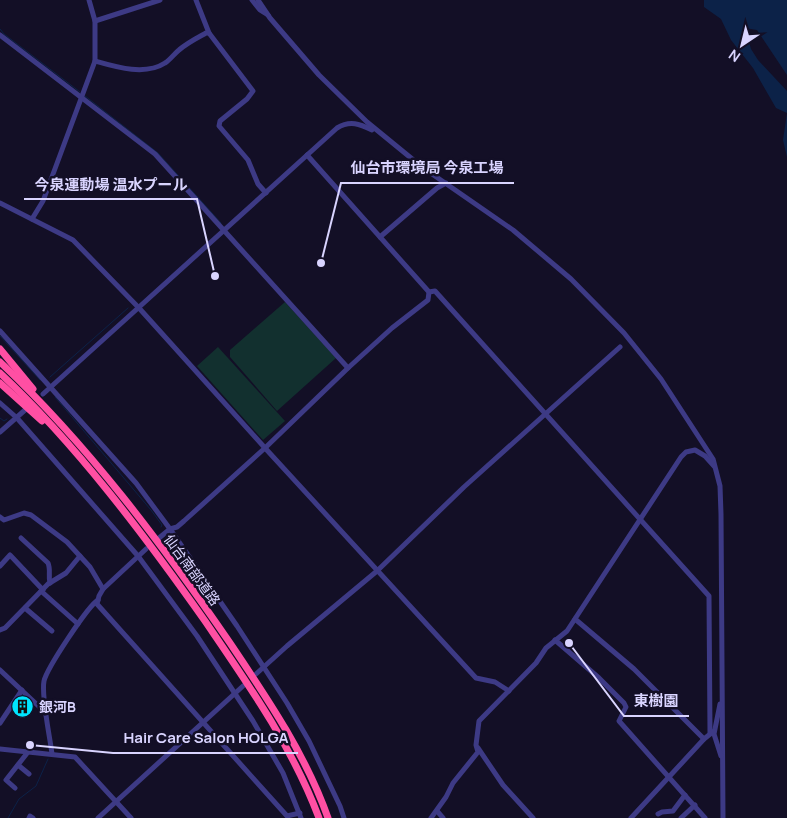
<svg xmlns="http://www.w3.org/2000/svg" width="787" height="818" viewBox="0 0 787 818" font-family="Manrope,'Noto Sans JP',sans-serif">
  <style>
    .green { fill: #12302f }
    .water { fill: #0c2248 }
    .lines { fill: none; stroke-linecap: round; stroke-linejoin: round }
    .stream { stroke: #0c2248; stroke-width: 1 }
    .minor { stroke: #3d3a85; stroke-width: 5 }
    .highway { stroke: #ff4fa3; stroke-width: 7 }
    .labels { text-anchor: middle; stroke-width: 5; stroke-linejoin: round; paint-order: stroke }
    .street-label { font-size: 14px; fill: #d9d4ff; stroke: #130f26 }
    .poi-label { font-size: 14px; font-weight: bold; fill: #d9d4ff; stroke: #130f26; text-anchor: start }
    .leader { fill: none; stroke: #d9d4ff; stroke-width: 2 }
    .callout-dot { fill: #d9d4ff; stroke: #130f26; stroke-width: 2 }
    .callout-label { font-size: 15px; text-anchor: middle; font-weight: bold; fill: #d9d4ff; stroke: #130f26; stroke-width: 5; stroke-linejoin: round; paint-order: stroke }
  </style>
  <rect width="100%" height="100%" fill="#130f26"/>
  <g class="green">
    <polygon points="285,302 336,358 277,411 230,357 230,350"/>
    <polygon points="218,347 285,421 263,440 197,366"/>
  </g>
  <polygon class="water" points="704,0 787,0 787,75 757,30 745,28 751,49 758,60 787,91 787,157 783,140 787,113 776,108 753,68 731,40 721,19 704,7"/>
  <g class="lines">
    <g class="stream">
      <polyline points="0,29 4,34 80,92"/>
      <polyline points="85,96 158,153 221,223"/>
      <polyline points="0,336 40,380"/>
      <polyline points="50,377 128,308"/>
      <polyline points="55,397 151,510 162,525 161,527"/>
      <polyline points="0,418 4,421 7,419"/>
      <polyline points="8,818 19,799 36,786 48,759"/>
    </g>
    <g class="minor">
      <polyline points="196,0 209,33"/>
      <polyline points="252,0 260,10 268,15"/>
      <polyline points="258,0 270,18 319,75 367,122 422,167 513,230 571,279 624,333 661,379 713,459 720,486 721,514 723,818"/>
      <polyline points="95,21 160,0"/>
      <polyline points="0,35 155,154 348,368"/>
      <path d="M95 61C116 67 145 76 165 63 170 60 174 54 179 50 187 43 197 38 206 33H209L253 91 247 99 220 121 219 126 248 160 258 184 266 193"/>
      <polyline points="0,203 73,240 139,308 265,448 476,678 495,682 509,691"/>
      <polyline points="32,219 43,201 95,61 95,21 89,0"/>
      <polyline points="380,237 437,188 446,183"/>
      <polyline points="429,292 435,291 709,596 710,733"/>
      <polyline points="0,331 136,483 170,529 237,626 287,703 309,741 340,806 344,818"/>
      <path d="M43 394 337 128C350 120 360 124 372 130"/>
      <polyline points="0,403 17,418 138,556 197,636 253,721 283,773 301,818"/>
      <polyline points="0,432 25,410"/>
      <polyline points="0,517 4,520 24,513 31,515 67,542 90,567 103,589"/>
      <path d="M21 538 48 563C51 570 48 576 50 583"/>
      <polyline points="159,538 170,529 177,527 184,521 265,448 348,368 392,328 428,300 429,292 307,155"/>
      <polyline points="146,549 103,589 99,596 97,604 287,816 300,813"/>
      <polyline points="0,566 10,555 43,590"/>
      <polyline points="41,591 78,624"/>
      <polyline points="25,608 52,631"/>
      <polyline points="575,619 634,669 704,739"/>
      <polyline points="0,630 5,628 48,584 66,573 80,556"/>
      <polyline points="555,640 599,678 624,703 626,707 619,721 705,818"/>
      <polyline points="0,670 46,713"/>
      <polyline points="256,674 287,646 377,571 464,487 620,347"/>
      <polyline points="720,704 714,734 721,756"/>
      <polyline points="0,723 22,690"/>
      <polyline points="478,748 503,785 533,818"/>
      <polyline points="0,749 75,757 131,818"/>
      <path d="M52 754C50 737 41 696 44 681 47 668 88 606 98 600"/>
      <polyline points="18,765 29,774"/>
      <polyline points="15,788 6,780 28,752"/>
      <polyline points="437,811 443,818"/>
      <polyline points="658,814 662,812 673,811 685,795"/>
      <polyline points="29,818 30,816 33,818"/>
      <polyline points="98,818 243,686"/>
      <polyline points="431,818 446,797 453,783 478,752 476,745 479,721 536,663 546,648 567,631 681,457 686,452 695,450 705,456 714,466"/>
      <polyline points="631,818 704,739 714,731"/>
      <polyline points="681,818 695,805"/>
    </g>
    <g class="highway">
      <polyline points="0,349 33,389"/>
      <path d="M0 362C88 445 162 544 230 643 267 698 306 755 328 818"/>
      <path d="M0 373C76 444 145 536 205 621 248 684 292 746 319 818"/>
      <polyline points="0,383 42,421"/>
    </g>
  </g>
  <defs>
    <symbol id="building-disc" viewBox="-11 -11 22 22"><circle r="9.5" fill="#00e5ff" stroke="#130f26"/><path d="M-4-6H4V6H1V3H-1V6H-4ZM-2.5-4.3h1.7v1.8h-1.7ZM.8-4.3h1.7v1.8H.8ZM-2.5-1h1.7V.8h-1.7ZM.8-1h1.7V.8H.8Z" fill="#111"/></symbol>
  </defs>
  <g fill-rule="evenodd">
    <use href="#building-disc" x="10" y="694" width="25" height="25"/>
  </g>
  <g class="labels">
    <g class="street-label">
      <text transform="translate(192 570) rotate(54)" y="5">仙台南部道路</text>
    </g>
    <g class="poi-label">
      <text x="39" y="712">銀河B</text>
    </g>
  </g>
  <path class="leader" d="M321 263L341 183H514M215 276L197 199H24M569 643L624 716H689M30 745L113 753H298"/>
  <g class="callout-dot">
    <circle cx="321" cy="263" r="5"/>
    <circle cx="215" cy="276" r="5"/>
    <circle cx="569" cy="643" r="5"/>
    <circle cx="30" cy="745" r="5"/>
  </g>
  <g class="callout-label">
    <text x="427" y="173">仙台市環境局 今泉工場</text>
    <text x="111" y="190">今泉運動場 温水プール</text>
    <text x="656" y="706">東樹園</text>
    <text x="206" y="743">Hair Care Salon HOLGA</text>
  </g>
  <g transform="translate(742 45) rotate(215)" stroke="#130f26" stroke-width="4" paint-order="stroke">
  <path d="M0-4L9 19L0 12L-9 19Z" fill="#d9d4ff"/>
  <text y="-8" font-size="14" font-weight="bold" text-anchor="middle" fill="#d9d4ff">N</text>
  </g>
</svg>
